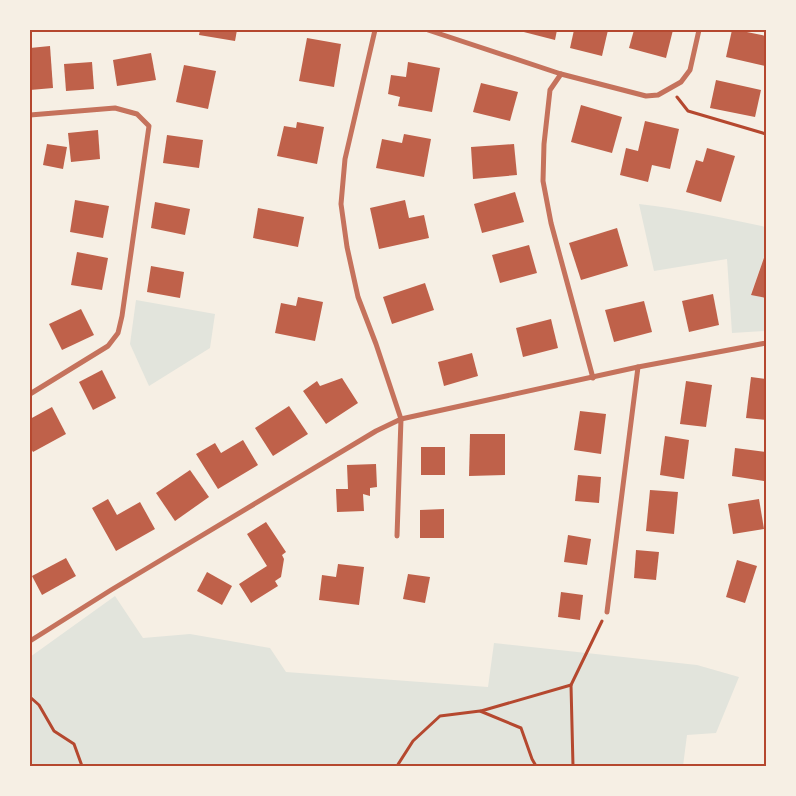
<svg xmlns="http://www.w3.org/2000/svg" width="796" height="796" viewBox="0 0 796 796" font-family="'Zilla Slab',serif">
  <style>
    .green { fill: #e2e4dc }
    .building { fill: #bf614a }
    .lines { fill: none; stroke-linecap: round; stroke-linejoin: round }
    .path { stroke: #b5482f; stroke-width: 3 }
    .minor { stroke: #c5725c; stroke-width: 5 }
    .neatline { fill: none; stroke: #b5482f; stroke-width: 2 }
  </style>
  <rect width="100%" height="100%" fill="#f6efe4"/>
  <g class="green">
    <path d="M639 204C682 209 724 218 766 227V251L751 294 766 298V331L732 333 727 259 654 271Z"/>
    <polygon points="136,300 215,314 210,348 149,386 130,344"/>
    <polygon points="115,596 143,638 190,634 270,648 286,672 488,687 494,643 697,665 739,677 716,733 687,735 683,766 30,766 30,657"/>
  </g>
  <g class="building">
    <polygon points="200,30 237,30 235,41 199,35"/>
    <polygon points="516,30 557,30 555,40"/>
    <polygon points="574,30 608,30 602,56 570,48"/>
    <polygon points="634,30 673,30 666,58 629,48"/>
    <polygon points="732,30 737,30 766,36 765,66 726,57"/>
    <polygon points="307,38 341,44 334,87 299,81"/>
    <polygon points="50,46 53,88 30,90 30,48"/>
    <polygon points="151,53 156,80 117,86 113,60"/>
    <polygon points="92,62 94,89 66,91 64,64"/>
    <polygon points="408,62 440,68 432,112 398,106 400,97 388,94 391,75 406,77"/>
    <polygon points="184,65 216,71 208,109 176,102"/>
    <polygon points="716,80 761,90 755,117 710,108"/>
    <polygon points="481,83 518,92 510,121 473,112"/>
    <polygon points="581,105 622,117 612,153 571,142"/>
    <polygon points="645,121 679,129 670,169 652,165 648,182 620,175 626,148 638,151"/>
    <polygon points="297,122 324,127 317,164 277,156 284,126 296,128"/>
    <polygon points="98,130 100,159 71,162 68,133"/>
    <polygon points="404,134 431,139 424,177 376,168 382,139 402,143"/>
    <polygon points="167,135 203,140 199,168 163,163"/>
    <polygon points="47,144 67,147 63,169 43,165"/>
    <polygon points="514,144 517,175 473,179 471,147"/>
    <polygon points="707,148 735,156 721,202 686,192 696,160 703,162"/>
    <polygon points="515,192 524,222 482,233 474,204"/>
    <polygon points="75,200 109,206 103,238 70,232"/>
    <polygon points="405,200 409,218 424,215 429,238 379,249 370,208"/>
    <polygon points="155,202 190,209 185,235 151,228"/>
    <polygon points="258,208 304,217 298,247 253,238"/>
    <polygon points="617,228 628,266 581,280 569,243"/>
    <polygon points="529,245 537,273 500,283 492,255"/>
    <polygon points="77,252 108,258 102,290 71,285"/>
    <polygon points="766,252 766,298 751,295"/>
    <polygon points="151,266 184,272 180,298 147,292"/>
    <polygon points="425,283 434,310 392,324 383,297"/>
    <polygon points="713,294 719,325 689,332 682,301"/>
    <polygon points="298,297 323,302 315,341 275,333 281,303 296,306"/>
    <polygon points="644,301 652,332 614,342 605,310"/>
    <polygon points="81,309 94,335 62,350 49,324"/>
    <polygon points="551,319 558,348 523,357 516,328"/>
    <polygon points="472,353 478,376 444,386 438,362"/>
    <polygon points="102,370 116,398 93,410 79,382"/>
    <polygon points="751,377 766,379 766,420 746,418"/>
    <polygon points="342,378 358,403 326,424 303,391 317,381 320,386"/>
    <polygon points="686,381 712,385 706,427 680,424"/>
    <polygon points="289,406 308,434 273,456 255,428"/>
    <polygon points="52,407 66,434 33,452 30,447 30,419"/>
    <polygon points="580,411 606,414 601,454 574,450"/>
    <polygon points="470,434 505,434 505,475 469,476"/>
    <polygon points="665,436 689,440 684,479 660,475"/>
    <polygon points="243,440 258,465 218,489 196,454 215,443 221,453"/>
    <rect x="421" y="447" width="24" height="28"/>
    <polygon points="735,448 766,452 766,469 764,481 732,476"/>
    <polygon points="376,464 377,487 370,488 370,496 363,494 364,511 337,512 336,489 348,489 347,465"/>
    <polygon points="190,470 209,497 175,521 156,493"/>
    <polygon points="578,475 601,477 599,503 575,501"/>
    <polygon points="650,490 678,492 674,534 646,531"/>
    <polygon points="108,499 117,515 140,502 155,529 116,551 92,508"/>
    <polygon points="759,499 764,529 733,534 728,504"/>
    <polygon points="444,509 444,538 420,538 420,510"/>
    <polygon points="266,522 286,552 282,555 284,559 281,577 275,581 278,586 251,603 239,584 267,566 247,534"/>
    <polygon points="568,535 591,539 587,565 564,562"/>
    <polygon points="636,550 659,552 656,580 634,578"/>
    <polygon points="66,558 76,576 42,595 32,576"/>
    <polygon points="737,560 757,566 745,603 726,597"/>
    <polygon points="338,564 364,567 359,605 319,600 322,575 336,577"/>
    <polygon points="207,572 232,586 222,605 197,591"/>
    <polygon points="408,574 430,577 425,603 403,599"/>
    <polygon points="561,592 583,595 580,620 558,617"/>
  </g>
  <g class="lines">
    <g class="path">
      <polyline points="677,97 688,111 766,134"/>
      <polyline points="30,697 39,705 54,731 74,744 82,766"/>
      <polyline points="481,711 571,685"/>
      <polyline points="397,766 413,741 440,716 480,711 521,728 532,759 536,766"/>
      <polyline points="573,766 571,685 602,621"/>
    </g>
    <g class="minor">
      <polyline points="375,30 345,159 341,204 347,247 358,297 376,344 401,419 638,367 766,343"/>
      <polyline points="428,30 561,74 646,96 658,95 681,82 690,70 699,30"/>
      <polyline points="561,74 550,90 544,144 543,181 551,223 593,378"/>
      <polyline points="30,115 115,108 137,114 149,126 122,316 118,333 108,346 30,394"/>
      <polyline points="607,612 638,367"/>
      <polyline points="30,641 111,590 376,431 401,419 397,536"/>
    </g>
  </g>
  <rect width="796" height="796" fill="none" stroke="#f6efe4" stroke-width="62"/>
  <rect x="31" y="31" width="734" height="734" class="neatline"/>
</svg>
